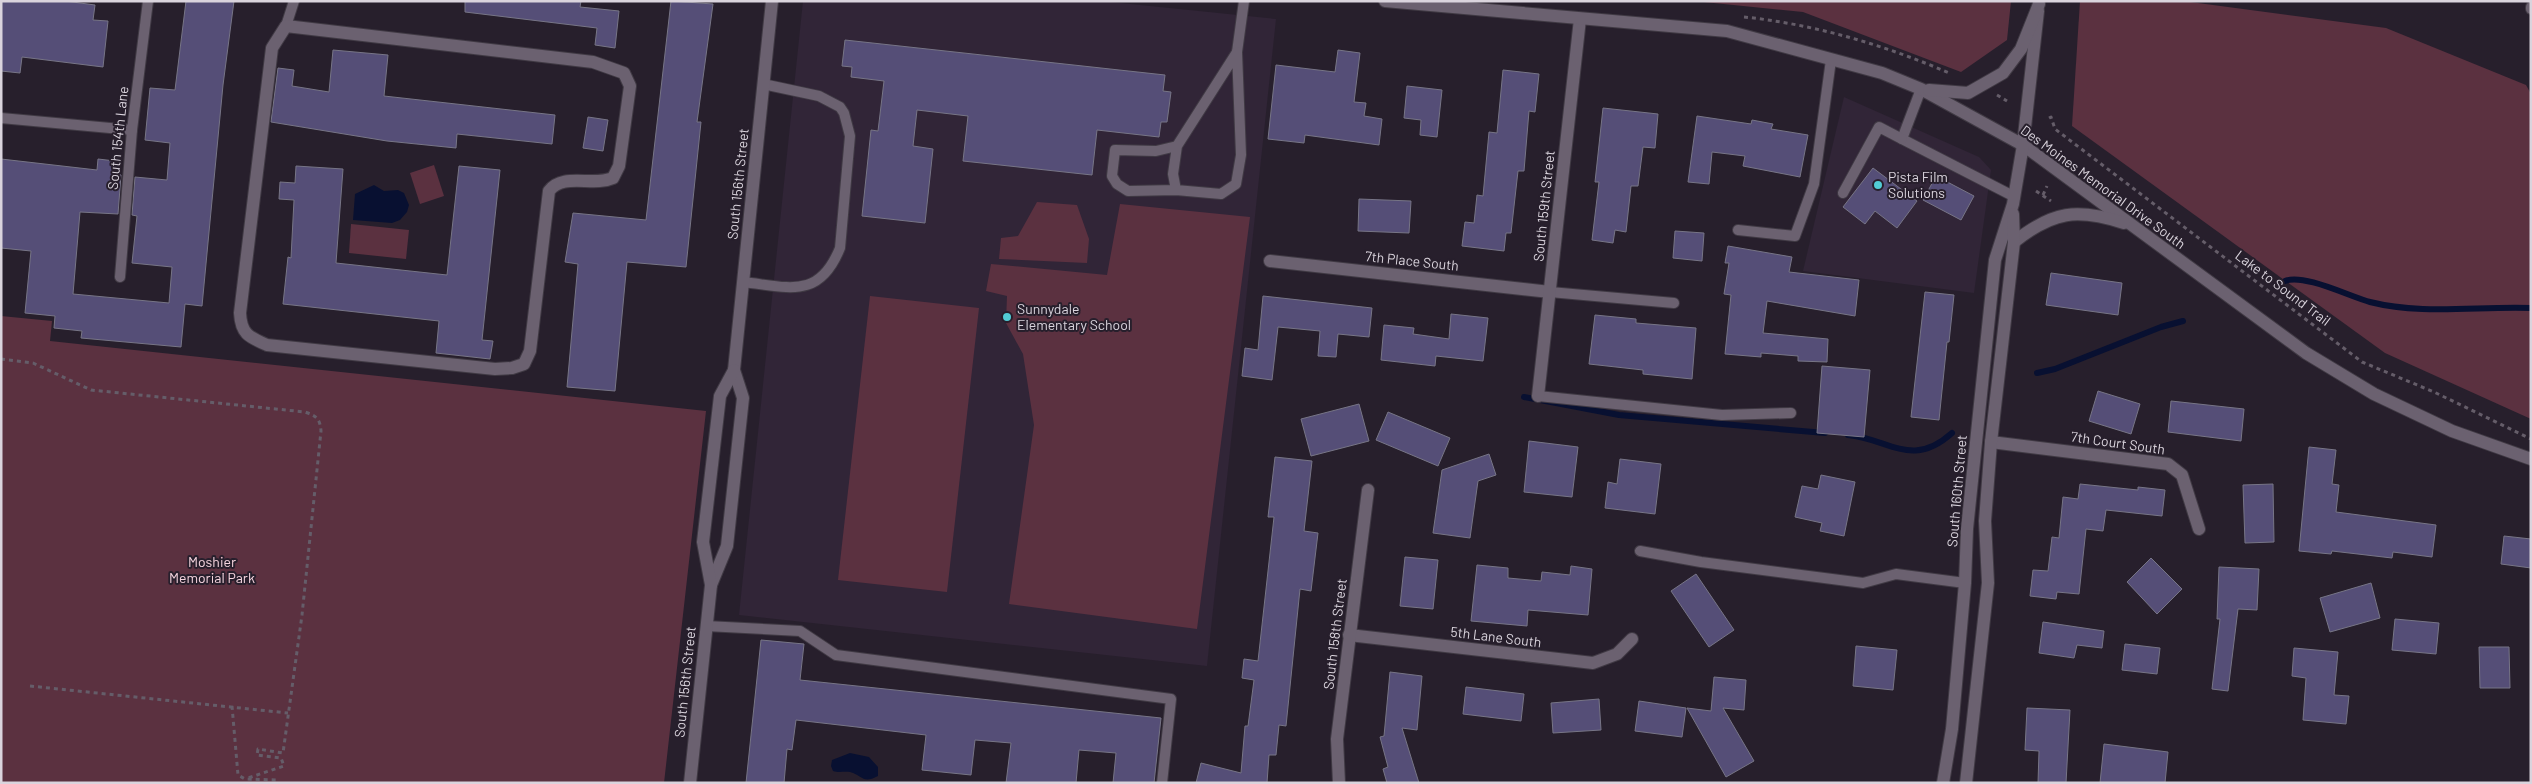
<svg xmlns="http://www.w3.org/2000/svg" width="2532" height="784" viewBox="0 0 2532 784" font-family="Barlow,sans-serif">
  <style>
    .built { fill: #312537 }
    .green { fill: #5b3140 }
    .water { fill: #081031 }
    .lines { fill: none; stroke-linecap: round; stroke-linejoin: round }
    .stream { stroke: #081031; stroke-width: 6 }
    .building { fill: #554e77; stroke: #777586 }
    .service-casing { stroke: #403a44; stroke-width: 12 }
    .minor-casing { stroke: #403a44; stroke-width: 14 }
    .secondary-casing { stroke: #403a44; stroke-width: 14 }
    .path { stroke: #655d69; stroke-width: 3; stroke-dasharray: 4 4; stroke-linecap: butt }
    .service { stroke: #6b6170; stroke-width: 10 }
    .minor { stroke: #6b6170; stroke-width: 12 }
    .secondary { stroke: #6b6170; stroke-width: 12 }
    .poi-dot { fill: #52ccd5; stroke: #271f2c; stroke-width: 2 }
    .labels { text-anchor: middle; stroke-width: 4; stroke-linejoin: round; paint-order: stroke }
    .street-label { font-size: 14px; fill: #dad4dd; stroke: #271f2c }
    .poi-label { font-size: 14px; fill: #dad4dd; stroke: #271f2c; text-anchor: start }
    .park-label { font-size: 14px; fill: #f6d5df; stroke: #271f2c }
  </style>
  <rect width="100%" height="100%" fill="#271f2c"/>
  <g class="built">
    <polygon points="803,1 1101,1 1276,19 1207,666 739,615"/>
    <polygon points="1844,97 1979,157 1991,170 1974,293 1803,271"/>
  </g>
  <g class="green">
    <polygon points="1694,1 2011,1 2007,40 1961,72 1803,12"/>
    <polygon points="2080,1 2183,1 2386,28 2526,85 2531,94 2531,419 2385,353 2072,126"/>
    <polygon points="434,165 444,196 420,204 410,173"/>
    <polygon points="1037,202 1077,205 1089,239 1087,263 999,259 1001,238 1018,236"/>
    <polygon points="1120,204 1250,217 1197,629 1009,604 1034,425 1023,354 1006,323 1007,296 986,291 991,264 1107,275"/>
    <polygon points="351,224 409,230 406,259 349,253"/>
    <polygon points="870,296 979,308 947,592 838,580"/>
    <polygon points="1,316 52,321 50,341 706,411 664,783 1,783"/>
  </g>
  <g class="water">
    <polygon points="374,185 384,191 398,190 404,193 409,205 407,212 400,220 392,223 353,220 355,194"/>
    <path d="M850 753 869 757 878 767V776C863 784 863 776 850 772 844 771 839 773 833 771L831 766 832 760Z"/>
  </g>
  <g class="lines">
    <g class="stream">
      <path d="M2285 281C2303 273 2351 297 2370 302 2421 315 2478 306 2531 308"/>
      <polyline points="2037,373 2055,369 2161,327 2183,321"/>
      <polyline points="1524,397 1619,415 1825,433"/>
      <path d="M1848 435C1890 439 1912 469 1952 433"/>
    </g>
  </g>
  <g class="building">
    <polygon points="1,1 65,1 95,5 93,20 108,21 103,67 22,57 20,73 1,71"/>
    <polygon points="186,1 234,1 223,85 202,306 185,304 181,347 81,338 82,331 54,328 55,316 25,313 31,251 1,248 1,159 97,170 98,159 115,161 114,174 121,175 118,214 80,212 73,294 169,303 172,267 132,263 137,216 132,215 135,177 167,180 170,143 145,140 150,88 175,90"/>
    <polygon points="465,1 581,1 580,7 619,11 615,48 595,45 597,28 465,12"/>
    <polygon points="671,1 713,4 697,122 701,122 686,267 627,262 615,391 567,387 578,264 565,262 573,213 646,220"/>
    <polygon points="845,40 1165,75 1163,91 1171,92 1167,122 1161,122 1159,137 1097,130 1092,175 963,161 968,116 917,110 913,146 933,149 925,223 862,216 871,130 878,131 884,81 851,77 852,67 842,66"/>
    <polygon points="333,50 388,55 384,96 555,115 552,144 457,134 456,148 387,141 271,122 278,68 294,70 292,86 329,92"/>
    <polygon points="1338,50 1360,53 1354,102 1366,103 1364,116 1382,119 1379,145 1305,135 1304,143 1268,139 1276,65 1335,72"/>
    <polygon points="1503,70 1539,74 1535,112 1529,111 1524,171 1518,171 1511,233 1506,233 1504,251 1462,246 1465,222 1474,223 1477,195 1483,196 1489,132 1497,133"/>
    <polygon points="1407,86 1442,90 1437,137 1420,135 1421,120 1404,118"/>
    <polygon points="1603,108 1658,114 1655,148 1643,147 1638,186 1631,186 1626,232 1615,230 1613,243 1592,240 1599,182 1595,182"/>
    <polygon points="1697,116 1751,124 1752,120 1773,124 1771,129 1808,135 1800,177 1743,166 1745,156 1712,152 1709,184 1688,182"/>
    <polygon points="588,117 608,120 603,151 583,148"/>
    <polygon points="296,166 343,169 336,263 447,275 459,166 500,170 482,340 493,341 490,359 436,353 439,321 283,304 288,257 291,258 294,200 279,199 280,182 295,183"/>
    <polygon points="1873,168 1917,201 1897,228 1875,211 1865,224 1843,207"/>
    <polygon points="1936,176 1974,196 1961,220 1923,200"/>
    <polygon points="1359,199 1411,201 1409,233 1358,231"/>
    <polygon points="1675,231 1704,233 1702,261 1673,258"/>
    <polygon points="1728,246 1792,257 1789,272 1859,280 1855,316 1767,301 1763,333 1828,339 1827,362 1798,361 1798,356 1761,353 1761,357 1725,354 1731,295 1724,294 1729,263 1725,263"/>
    <polygon points="2051,273 2122,283 2118,315 2046,305"/>
    <polygon points="1925,292 1954,295 1949,342 1947,342 1939,420 1911,417"/>
    <polygon points="1263,296 1372,308 1369,337 1338,334 1336,357 1318,356 1320,331 1278,327 1272,380 1242,376 1245,348 1258,350"/>
    <polygon points="1451,314 1488,318 1483,361 1436,356 1435,366 1381,360 1384,325 1414,328 1413,334 1449,339"/>
    <polygon points="1595,315 1636,319 1636,323 1696,328 1692,379 1643,374 1643,370 1589,364"/>
    <polygon points="1822,366 1870,370 1864,437 1817,433"/>
    <polygon points="2098,391 2140,404 2131,434 2089,421"/>
    <polygon points="2171,401 2244,409 2241,441 2168,432"/>
    <polygon points="1359,404 1369,441 1311,456 1301,419"/>
    <polygon points="1388,412 1450,438 1438,466 1376,440"/>
    <polygon points="1529,441 1578,447 1572,497 1524,492"/>
    <polygon points="2309,447 2336,450 2332,484 2339,485 2336,512 2436,525 2432,557 2393,552 2392,558 2332,551 2331,554 2299,551"/>
    <polygon points="1489,454 1496,475 1478,481 1470,538 1433,533 1442,470"/>
    <polygon points="1275,457 1312,461 1304,531 1318,533 1311,591 1300,589 1286,726 1279,725 1276,755 1269,755 1267,783 1196,783 1201,763 1241,773 1245,726 1248,726 1254,680 1242,678 1244,659 1258,661 1274,517 1268,517"/>
    <polygon points="1620,459 1661,464 1655,514 1605,508 1608,482 1617,484"/>
    <polygon points="1821,475 1855,482 1844,536 1820,531 1822,523 1795,517 1802,486 1818,489"/>
    <polygon points="2080,484 2138,490 2138,487 2165,490 2162,516 2106,510 2103,531 2086,529 2079,594 2057,592 2056,599 2030,596 2033,570 2048,571 2052,537 2059,538 2063,497 2078,499"/>
    <polygon points="2273,484 2274,542 2245,543 2243,485"/>
    <polygon points="2504,536 2531,539 2531,568 2501,564"/>
    <polygon points="1405,557 1438,560 1433,609 1400,606"/>
    <polygon points="2151,558 2182,589 2157,614 2127,582"/>
    <polygon points="1477,565 1508,568 1508,578 1541,581 1542,572 1570,575 1571,566 1592,569 1588,615 1528,610 1527,626 1471,621"/>
    <polygon points="2219,567 2259,569 2257,610 2238,609 2228,691 2212,689 2220,619 2217,619"/>
    <polygon points="1696,574 1734,630 1709,647 1671,591"/>
    <polygon points="2371,583 2380,618 2330,632 2320,598"/>
    <polygon points="2395,619 2439,623 2436,654 2392,650"/>
    <polygon points="2043,622 2104,631 2102,648 2077,645 2074,658 2039,653"/>
    <polygon points="761,640 804,644 800,680 1161,718 1154,783 1113,783 1116,753 1079,750 1076,783 1006,783 1011,743 975,740 971,775 922,770 926,735 796,720 792,750 787,749 784,783 746,783"/>
    <polygon points="2125,644 2160,648 2157,674 2122,670"/>
    <polygon points="1856,646 1897,650 1893,690 1853,686"/>
    <polygon points="2479,647 2509,647 2510,688 2480,688"/>
    <polygon points="2294,648 2338,652 2334,695 2349,696 2346,724 2303,720 2306,678 2292,676"/>
    <polygon points="1390,672 1422,676 1417,730 1402,728 1419,783 1387,783 1383,769 1388,767 1380,737 1384,736"/>
    <polygon points="1714,677 1746,680 1744,710 1723,708 1754,761 1726,777 1687,708 1711,711"/>
    <polygon points="1466,687 1524,694 1521,721 1463,714"/>
    <polygon points="1599,699 1601,730 1553,733 1551,703"/>
    <polygon points="1639,701 1686,708 1682,737 1635,731"/>
    <polygon points="2027,708 2070,710 2066,783 2038,783 2039,751 2025,750"/>
    <polygon points="2104,744 2168,752 2165,783 2100,783"/>
  </g>
  <g class="lines">
    <defs>
      <g id="service">
        <polyline points="2531,7 2531,9"/>
        <polyline points="286,26 294,1"/>
        <polyline points="1237,52 1244,1"/>
        <polyline points="1921,89 1902,139 2015,197"/>
        <polyline points="1,118 132,130"/>
        <polyline points="1176,190 1173,174 1177,146 1237,52 1241,155 1236,184 1221,194 1176,190 1128,191 1117,184 1112,176 1115,150 1156,151 1177,146"/>
        <polyline points="1843,193 1879,127 1902,139"/>
        <polyline points="1738,230 1795,236 1814,184 1831,60"/>
        <polyline points="120,277 132,130 148,1"/>
        <path d="M743 282C789 287 819 300 840 248L850 136 844 113 840 107 819 96 763 84"/>
        <polyline points="1550,292 1674,303"/>
        <polyline points="1538,396 1722,415 1791,413"/>
        <polyline points="1640,551 1701,562 1863,583 1896,574 1965,583"/>
        <polyline points="706,626 800,631 836,655 1171,699 1162,783"/>
      </g>
      <g id="minor">
        <path d="M286 26 593 62 624 73 630 86 619 166 613 178C593 187 563 172 549 191L530 351 524 364 512 368 495 369 267 345C249 337 241 334 240 313L272 48Z"/>
        <polyline points="2023,145 2038,11"/>
        <polyline points="1270,261 1550,292"/>
        <polyline points="1538,396 1580,19"/>
        <polyline points="1991,442 2168,464 2182,475 2199,529"/>
        <polyline points="1349,635 1593,663 1617,654 1632,639"/>
        <polyline points="1339,783 1337,739 1368,490"/>
      </g>
      <g id="secondary">
        <polyline points="1385,1 1727,31 1882,73 1921,89 2023,145 2306,353 2374,394 2452,431 2531,459"/>
        <polyline points="1929,90 1968,93 2003,73 2021,49 2039,4"/>
        <path d="M2014 242C2053 211 2077 208 2124 223"/>
        <polyline points="711,585 727,546 743,398 734,370 772,1"/>
        <polyline points="690,783 711,585 703,542 720,396 734,370"/>
        <polyline points="1943,783 1952,729 1965,583 1967,529 1995,260 2013,204 2023,145"/>
        <polyline points="1966,783 1988,583 1985,521 1991,442 2014,242 2013,214"/>
      </g>
    </defs>
    <use href="#service" class="service-casing"/>
    <use href="#minor" class="minor-casing"/>
    <use href="#secondary" class="secondary-casing"/>
    <g class="path">
      <path d="M1744 17C1813 24 1885 45 1949 73"/>
      <polyline points="1997,95 2007,101"/>
      <polyline points="2049,118 2051,117 2055,129 2362,362 2434,392 2531,439"/>
      <polyline points="2036,191 2051,201"/>
      <polyline points="2043,195 2047,186"/>
      <path d="M1 359 33 363 91 390 305 412C316 416 320 418 321 431L302 615 283 753 258 749 257 755 281 758 284 766 245 779"/>
      <polyline points="30,686 288,713"/>
      <polyline points="232,706 238,775 245,779 278,780"/>
    </g>
    <use href="#service" class="service"/>
    <use href="#minor" class="minor"/>
    <use href="#secondary" class="secondary"/>
  </g>
  <g class="poi-dot">
    <circle cx="1878" cy="185" r="5"/>
    <circle cx="1007" cy="317" r="5"/>
  </g>
  <g class="labels">
    <g class="street-label">
      <text transform="translate(118 138) rotate(-84)" y="5">South 154th Lane</text>
      <text transform="translate(738 184) rotate(-84)" y="5">South 156th Street</text>
      <text transform="translate(2103 187) rotate(36)" y="5">Des Moines Memorial Drive South</text>
      <text transform="translate(1544 206) rotate(-84)" y="5">South 159th Street</text>
      <text transform="translate(1412 261) rotate(6)" y="5">7th Place South</text>
      <text transform="translate(2283 288) rotate(37)" y="5">Lake to Sound Trail</text>
      <text transform="translate(2118 443) rotate(8)" y="5">7th Court South</text>
      <text transform="translate(1957 491) rotate(-85)" y="5">South 160th Street</text>
      <text transform="translate(1335 634) rotate(-83)" y="5">South 158th Street</text>
      <text transform="translate(1496 637) rotate(7)" y="5">5th Lane South</text>
      <text transform="translate(685 682) rotate(-84)" y="5">South 156th Street</text>
    </g>
    <g class="poi-label">
      <text x="1888" y="182">Pista Film<tspan x="1888" dy="16">Solutions</tspan></text>
      <text x="1017" y="314">Sunnydale<tspan x="1017" dy="16">Elementary School</tspan></text>
    </g>
    <g class="park-label">
      <text x="212" y="567">Moshier<tspan x="212" dy="16">Memorial Park</tspan></text>
    </g>
  </g>
  <rect width="2532" height="784" fill="none" stroke="#dad4dd" stroke-width="5"/>
</svg>
